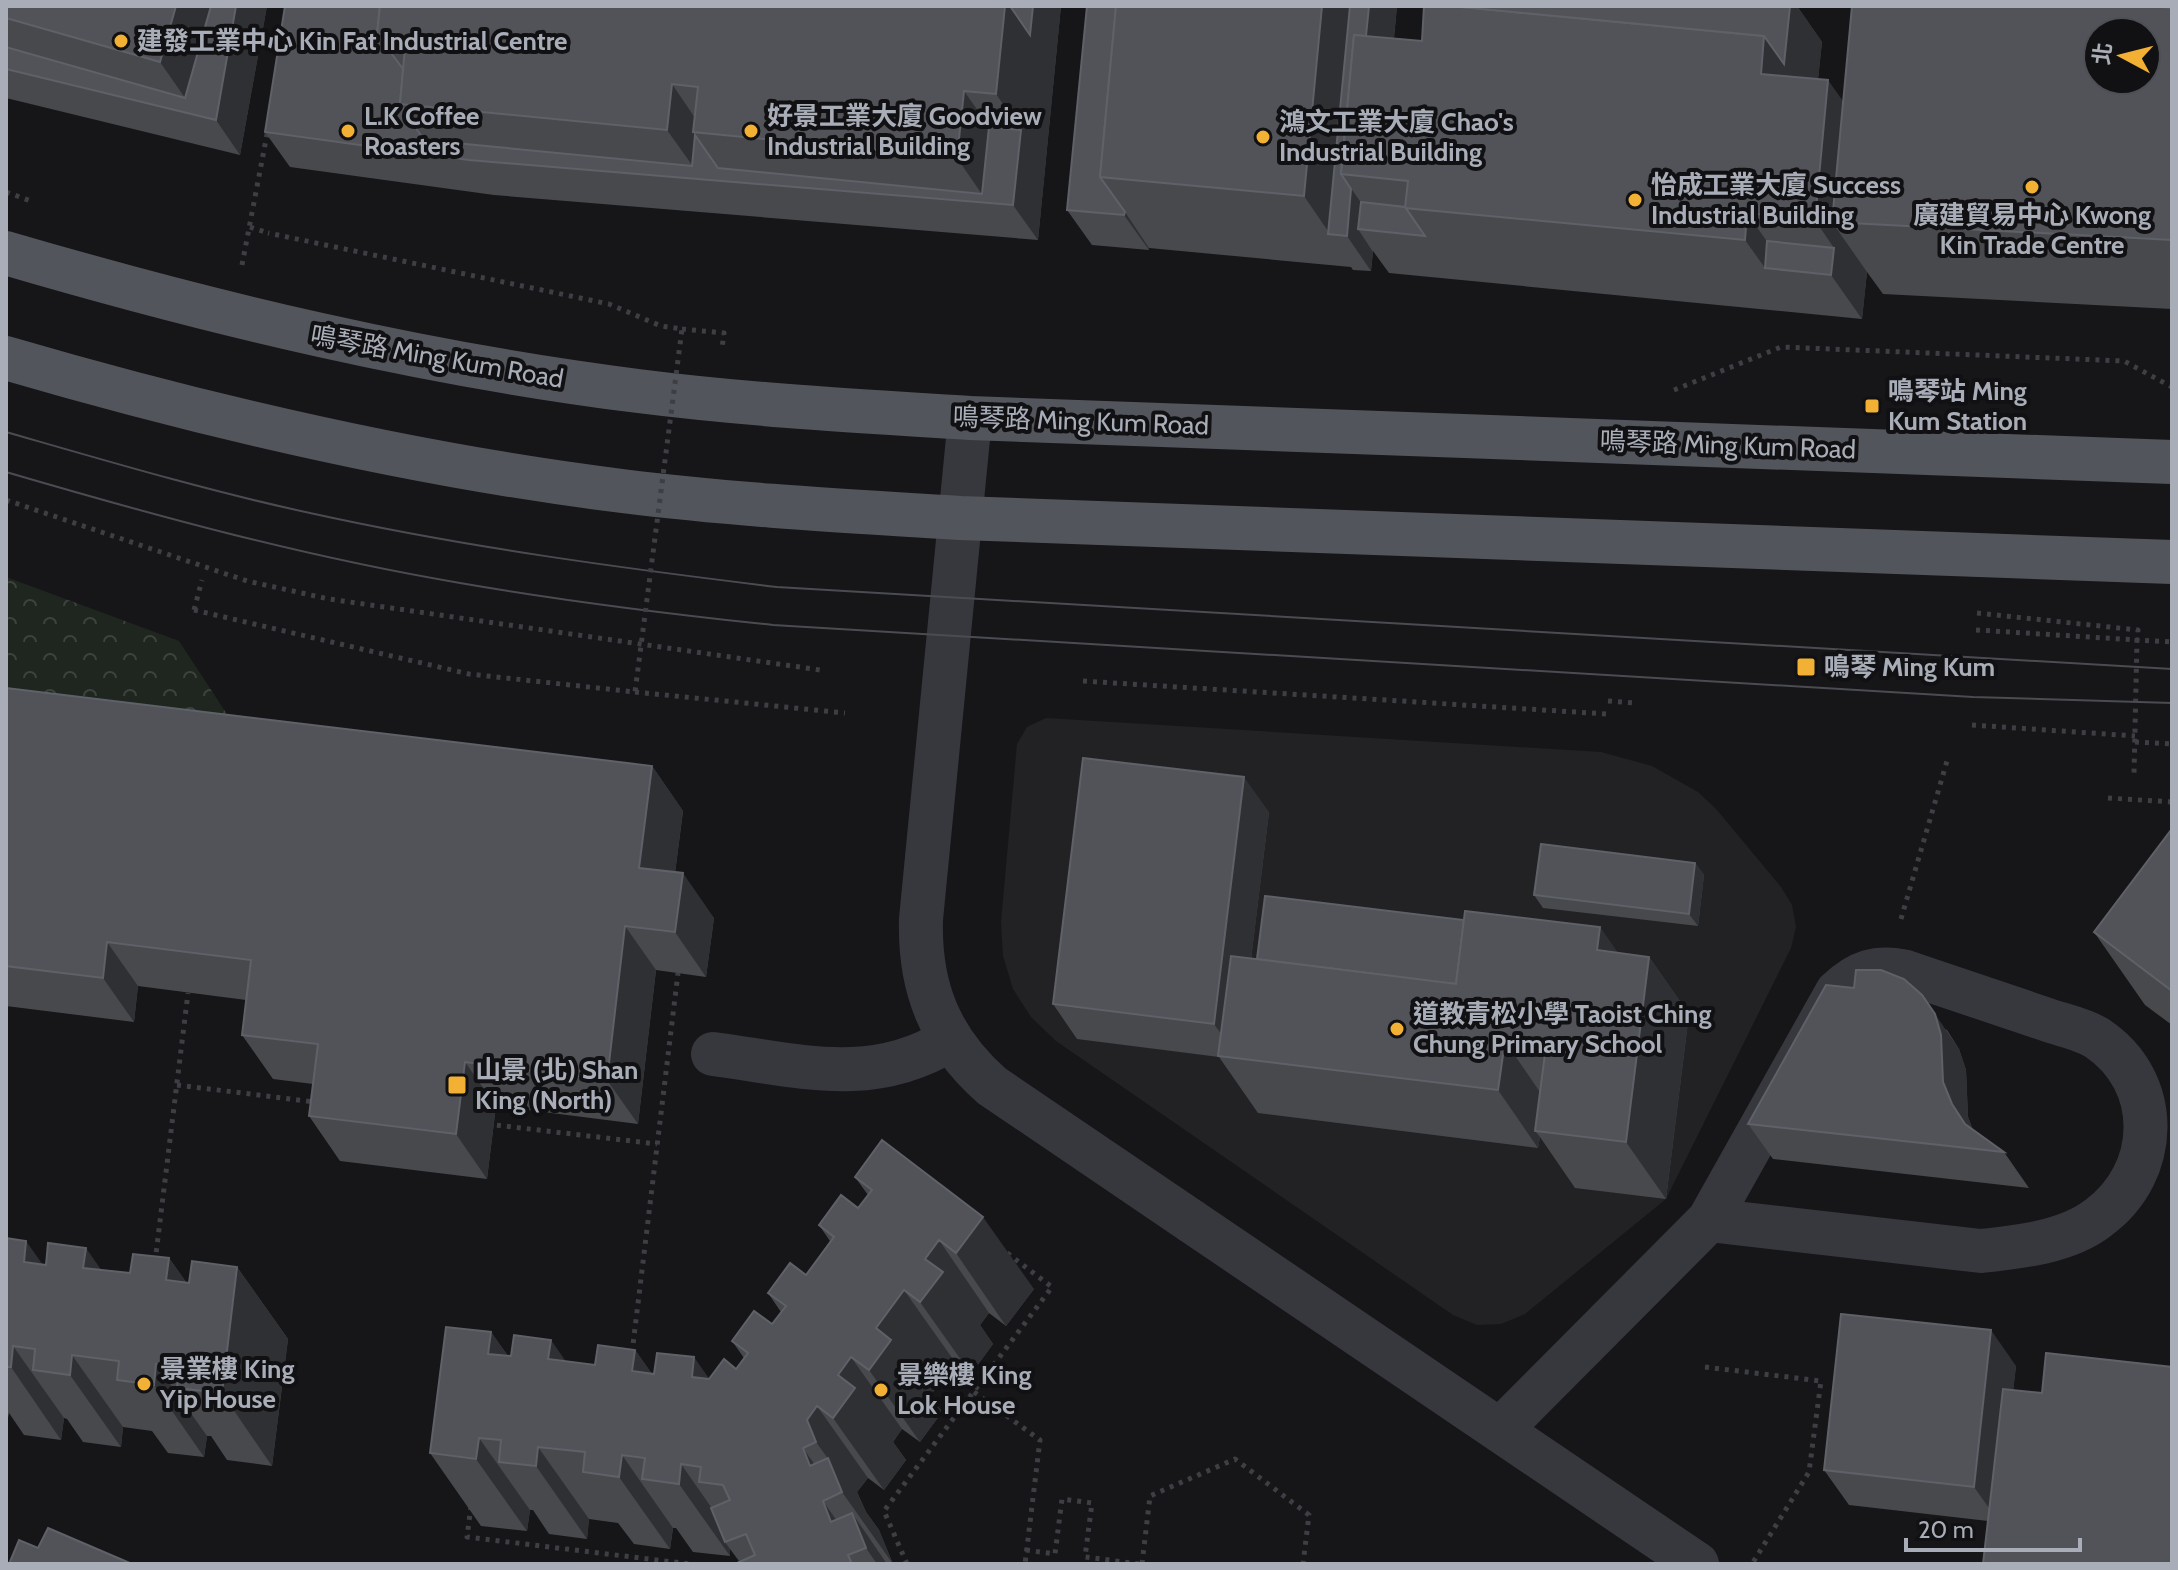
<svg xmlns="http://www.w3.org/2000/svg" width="2178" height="1570" viewBox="0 0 2178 1570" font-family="Cabin,'Noto Sans TC',sans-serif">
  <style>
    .built { fill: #222225 }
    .forest { fill: url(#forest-crowns) }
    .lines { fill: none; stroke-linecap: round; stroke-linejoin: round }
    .path { stroke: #3d3f44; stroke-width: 5; stroke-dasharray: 4 6; stroke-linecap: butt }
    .minor { stroke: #37383d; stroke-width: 44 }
    .major { stroke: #53555c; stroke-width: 44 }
    .tram { stroke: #4a4c52; stroke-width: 2 }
    .path-bridge { stroke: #3d3f44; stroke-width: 5; stroke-dasharray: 4 6; stroke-linecap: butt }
    .minor-bridge { stroke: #37383d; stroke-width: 44 }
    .wall { fill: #47494d }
    .shaded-wall { fill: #2f3033 }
    .building { fill: #525359; stroke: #5f6168; stroke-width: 2; fill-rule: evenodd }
    .poi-dot { fill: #f2b134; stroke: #111113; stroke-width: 3 }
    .labels { text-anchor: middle; stroke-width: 8; stroke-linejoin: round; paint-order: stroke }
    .poi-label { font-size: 26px; font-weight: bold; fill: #a8adb8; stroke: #111113; text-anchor: start }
    .street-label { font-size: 26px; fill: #a8adb8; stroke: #111113 }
  </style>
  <defs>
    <pattern id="forest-crowns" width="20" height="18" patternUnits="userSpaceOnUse" patternTransform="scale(2)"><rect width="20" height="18" fill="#1e261f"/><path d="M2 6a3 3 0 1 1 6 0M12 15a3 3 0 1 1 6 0" fill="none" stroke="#3c433d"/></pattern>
  </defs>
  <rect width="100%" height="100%" fill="#161618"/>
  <polygon class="built" points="1046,718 1601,752 1652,766 1698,792 1717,810 1781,887 1792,905 1796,927 1791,948 1666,1199 1525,1314 1501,1324 1477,1325 1453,1315 1056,1041 1031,1017 1013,989 1003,956 1001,922 1017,744 1027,727"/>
  <polygon class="forest" points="6,577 179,641 257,760 6,729"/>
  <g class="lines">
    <g class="path">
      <polyline points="6,192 31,201"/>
      <polyline points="250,227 268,233"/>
      <polyline points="242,265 268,129"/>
      <polyline points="682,329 724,333 722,348"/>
      <polyline points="1674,390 1781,347 2124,361 2172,387"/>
      <polyline points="6,500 247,581 329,599 820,670"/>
      <polyline points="194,610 202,580"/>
      <polyline points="1977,613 2138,630 2137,640 2172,642"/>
      <polyline points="1976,630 2137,640 2134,774"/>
      <polyline points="1083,681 1607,714"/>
      <polyline points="635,692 845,713"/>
      <polyline points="1608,701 1636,703"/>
      <polyline points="1972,725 2135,736"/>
      <polyline points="2135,742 2172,744"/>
      <polyline points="2108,798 2172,802"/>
      <polyline points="1901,919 1947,761"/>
      <polyline points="177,1085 315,1102"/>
      <polyline points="487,1124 657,1144"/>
      <polyline points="155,1262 188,993"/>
      <polyline points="1705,1367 1821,1381 1809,1472 1752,1564"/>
      <polyline points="974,1392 1040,1440 1025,1564"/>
      <polyline points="471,1506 467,1537 690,1564"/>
      <polyline points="1026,1550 1055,1554 1062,1499 1092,1503 1085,1557 1140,1564"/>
      <polyline points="907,1564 884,1511 1052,1287 1007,1253"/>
      <polyline points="1142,1564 1150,1496 1235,1459 1309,1515 1303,1564"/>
    </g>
    <g class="minor">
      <path d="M970 418 921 919C919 988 940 1040 992 1086L1191 1221"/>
      <path d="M713 1054C797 1065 872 1088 949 1040"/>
      <path d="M1501 1429 1709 1220 1837 992C1858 972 1877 965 1906 972 1952 988 1998 1003 2045 1019 2061 1025 2083 1029 2097 1038 2163 1082 2160 1173 2098 1218 2067 1242 2019 1247 1981 1251L1709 1220"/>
    </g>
    <g class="major">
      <path d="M6 253C214 314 423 364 638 391 748 405 859 411 970 418L2172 462"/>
      <path d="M6 358C208 417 413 465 622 491 734 505 847 511 960 518L2172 562"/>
    </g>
    <g class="tram">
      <path d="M6 432C107 461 208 491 310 513 464 547 620 568 777 587L2172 669"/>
      <path d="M6 472C156 516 306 557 460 583 564 601 668 614 773 625L1973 697 2172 703"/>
    </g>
    <g class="path-bridge">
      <polyline points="194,610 469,674 635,692 682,329 661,326 609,304 268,233"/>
      <polyline points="632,1353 678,973"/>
    </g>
    <polyline class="minor-bridge" points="1191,1221 1697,1564"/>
  </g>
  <g class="wall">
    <polygon points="6,6 267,6 240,155 6,98"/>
    <polygon points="285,6 1061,6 1038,240 494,195 290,167 265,132"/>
    <polygon points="1087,6 1397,6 1394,38 1422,41 1424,6 1797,6 1822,42 1818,79 1843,102 2172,8 2172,309 1883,294 1867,272 1862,319 1389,273 1373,251 1371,271 1353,270 1351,267 1149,248 1149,250 1092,245 1067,210"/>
    <polygon points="6,688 652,766 683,811 675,873 714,918 706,977 656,970 638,1124 496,1106 487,1179 340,1161 309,1116 313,1084 273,1079 242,1035 246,1000 138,986 134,1022 6,1006"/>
    <polygon points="1269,812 1251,959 1618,953 1649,957 1689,1014 1666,1199 1575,1188 1540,1137 1538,1148 1258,1113 1219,1057 1077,1039 1053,1004"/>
    <polygon points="2172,831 2172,1025 2145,1005 2094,932"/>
    <polygon points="1695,863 1704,875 1698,926 1543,908 1534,895"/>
    <polygon points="1854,988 1947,1030 1959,1049 1966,1070 1968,1117 1973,1130 2004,1152 2029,1188 1773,1159 1748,1124"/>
    <polygon points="855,1177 1034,1289 1006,1326 989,1313 980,1325 993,1344 971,1374 955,1362 930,1396 942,1412 920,1442 902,1429 893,1442 906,1460 884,1490 868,1478 857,1492 866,1512 879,1530 893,1564 735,1564 739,1561 730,1549 730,1556 693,1552 676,1528 673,1528 670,1549 634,1544 618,1523 589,1519 587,1539 549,1534 533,1510 530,1510 527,1531 481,1526 430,1453 491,1332 508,1356 595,1365 635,1350 652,1374 710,1379 736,1369 744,1358 732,1341 772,1324 781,1312 768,1293 806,1275 830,1241 819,1225 858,1208 868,1195"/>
    <polygon points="6,1238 43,1265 130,1273 169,1258 186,1282 189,1283 237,1267 288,1339 272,1466 227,1460 211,1436 207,1436 204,1457 168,1453 152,1431 123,1427 121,1447 83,1442 67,1419 64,1418 61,1440 24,1435 9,1413 6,1428"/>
    <polygon points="2016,1366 2013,1390 2042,1393 2172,1367 1988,1521 1849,1505 1824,1470"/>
  </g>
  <g class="shaded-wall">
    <polygon points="176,6 267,6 240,155 216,120 197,115 160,62"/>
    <polygon points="980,6 1061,6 1038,240 1013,205 1021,130 996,94"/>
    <polygon points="1322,6 1397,6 1380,178 1341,174 1376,224 1358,229 1373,252 1371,271 1347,236 1330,234 1304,196"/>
    <polygon points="1790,6 1797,6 1822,42 1811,146 1761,74 1764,36"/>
    <polygon points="1828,80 1879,152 1832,222 1867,272 1862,319 1831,275 1834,248 1815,220"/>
    <polygon points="672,84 706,134 693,132 720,170 702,179 667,130"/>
    <polygon points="964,91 1014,162 988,203 957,158"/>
    <polygon points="1125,212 1149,248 1149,250 1124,215"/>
    <polygon points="1747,213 1787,270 1765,268 1745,240"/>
    <polygon points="652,766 683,811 670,912 639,868"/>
    <polygon points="1244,777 1269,812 1239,1059 1214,1024"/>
    <polygon points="1695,863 1704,875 1698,926 1689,914"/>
    <polygon points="683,873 714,918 706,977 675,932"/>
    <polygon points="625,926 656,970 638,1124 607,1080"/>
    <polygon points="1600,927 1640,984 1597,950"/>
    <polygon points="107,942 138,986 134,1022 103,978"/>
    <polygon points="1649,957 1689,1014 1666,1199 1626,1142"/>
    <polygon points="1922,995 1959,1049 1966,1070 1968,1117 1977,1140 1952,1104 1943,1082"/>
    <polygon points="1505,1041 1544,1098 1535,1131 1540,1137 1538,1148 1498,1090"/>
    <polygon points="465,1062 496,1106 487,1179 456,1134"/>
    <polygon points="983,1217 1034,1289 1006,1326 956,1253"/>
    <polygon points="939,1240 989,1313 980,1325 993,1344 971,1374 920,1302 925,1259"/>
    <polygon points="26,1241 77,1313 24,1262"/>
    <polygon points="86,1248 136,1320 83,1268"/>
    <polygon points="169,1258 220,1331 166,1280"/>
    <polygon points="237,1267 288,1339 272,1466 222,1393"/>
    <polygon points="904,1290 955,1362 930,1396 942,1412 920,1442 869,1370 876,1328"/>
    <polygon points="1991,1330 2016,1366 1999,1522 1974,1487"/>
    <polygon points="491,1332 542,1405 488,1354"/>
    <polygon points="551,1340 601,1412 548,1359"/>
    <polygon points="13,1346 64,1418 61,1440 11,1367"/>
    <polygon points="635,1350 686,1422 632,1371"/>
    <polygon points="72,1355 123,1427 121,1447 70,1375"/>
    <polygon points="694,1357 745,1430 692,1377"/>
    <polygon points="851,1357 902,1429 893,1442 906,1460 884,1490 833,1418 838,1375"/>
    <polygon points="156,1364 207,1436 204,1457 154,1385"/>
    <polygon points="817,1406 868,1478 857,1492 866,1512 879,1530 893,1564 842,1492 829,1460 816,1442 807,1420"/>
    <polygon points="479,1438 530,1510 527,1531 476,1459"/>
    <polygon points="538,1447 589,1519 587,1539 536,1466"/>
    <polygon points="803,1448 836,1495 810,1466"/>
    <polygon points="622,1455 673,1528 670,1549 619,1477"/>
    <polygon points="681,1464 732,1537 725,1542 730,1549 730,1556 679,1484"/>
    <polygon points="823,1501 858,1551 831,1522"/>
    <polygon points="852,1513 887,1564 877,1564 866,1548"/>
  </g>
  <g class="building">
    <polygon points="6,6 176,6 160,62 6,18"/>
    <polygon points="211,6 236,6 216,120 6,69 6,47 185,98"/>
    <polygon points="285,6 380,6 377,34 403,69 400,104 424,140 692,166 695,135 718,168 982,194 989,127 1021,130 1013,205 469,160 265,132"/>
    <polygon points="380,6 1005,6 996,94 964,91 957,158 693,132 698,87 672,84 667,130 400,104 406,36 377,34"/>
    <polygon points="1010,6 1033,6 1030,35"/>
    <polygon points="1087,6 1116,6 1100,177 1125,212 1124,215 1067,210"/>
    <polygon points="1116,6 1322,6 1304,196 1100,177"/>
    <polygon points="1350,6 1369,6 1366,36 1354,35 1341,174 1351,189 1347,236 1328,234"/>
    <polygon points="1424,6 1451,6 1764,36 1761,74 1828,80 1815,220 1747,213 1745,240 1405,208 1408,181 1341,174 1354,35 1422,41"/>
    <polygon points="1451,6 1790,6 1784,64 1764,36"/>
    <path d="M1852 6H2152L2172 8V240L1832 222ZM2098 32H2146V80H2098Z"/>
    <polygon points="1361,202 1405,207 1425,236 1358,229"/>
    <polygon points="1767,241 1834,248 1831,275 1765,268"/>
    <polygon points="6,688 652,766 639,868 683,873 675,932 625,926 607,1080 465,1062 456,1134 309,1116 318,1044 242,1035 251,960 107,942 103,978 6,966"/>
    <polygon points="1083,758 1244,777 1214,1024 1053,1004"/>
    <polygon points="2171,830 2172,831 2172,991 2094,932"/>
    <polygon points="1541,844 1695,863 1689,914 1534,895"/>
    <polygon points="1265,896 1464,920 1456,984 1257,959"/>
    <polygon points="1465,911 1600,927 1597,950 1649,957 1626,1142 1535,1131 1546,1046 1505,1041 1498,1090 1218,1056 1231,956 1456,984"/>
    <polygon points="1856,970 1881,970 1904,979 1922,995 1935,1014 1941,1035 1943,1082 1952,1104 1965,1124 2004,1152 1748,1124 1826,985 1854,988"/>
    <polygon points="882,1140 983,1217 956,1253 939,1240 925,1259 943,1272 920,1302 904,1290 876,1328 891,1340 869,1370 851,1357 838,1375 855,1388 833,1418 817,1406 807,1420 816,1442 803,1448 810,1466 828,1458 842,1492 823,1501 831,1522 852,1513 866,1548 848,1555 852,1564 735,1564 755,1555 746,1534 725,1542 711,1508 730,1500 723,1485 699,1482 701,1467 681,1464 679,1484 642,1479 645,1458 622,1455 619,1477 583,1472 585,1452 538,1447 536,1466 499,1462 501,1440 479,1438 476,1459 430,1453 446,1327 491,1332 488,1354 511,1356 514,1335 551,1340 548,1359 595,1365 598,1345 635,1350 632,1371 654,1374 657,1353 694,1357 692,1377 709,1379 724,1359 736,1369 748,1353 732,1341 754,1311 772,1324 786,1306 768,1293 790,1263 806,1275 834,1237 819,1225 841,1195 858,1208 872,1190 855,1177"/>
    <polygon points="6,1238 26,1241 24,1262 46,1265 48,1243 86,1248 83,1268 130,1273 133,1254 169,1258 166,1280 189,1283 192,1261 237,1267 222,1393 177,1388 179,1366 156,1364 154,1385 117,1380 119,1361 72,1355 70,1375 33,1370 35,1349 13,1346 11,1367 6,1367"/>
    <polygon points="1841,1314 1991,1330 1974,1487 1824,1470"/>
    <polygon points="2046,1353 2172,1367 2172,1564 1983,1564 2003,1389 2042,1393"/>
    <polygon points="48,1528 132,1564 9,1564 19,1540 38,1548"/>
  </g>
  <g class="poi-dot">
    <circle cx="121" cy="41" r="8"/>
    <circle cx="348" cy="131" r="8"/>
    <circle cx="751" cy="131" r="8"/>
    <circle cx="1263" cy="137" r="8"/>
    <circle cx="2032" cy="187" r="8"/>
    <circle cx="1635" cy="200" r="8"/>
    <rect x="1864" y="398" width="16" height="16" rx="4"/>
    <rect x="1796" y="657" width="20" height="20" rx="4"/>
    <circle cx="1397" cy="1029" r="8"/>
    <rect x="447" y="1075" width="20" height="20" rx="4"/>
    <circle cx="144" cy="1384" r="8"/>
    <circle cx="881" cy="1390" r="8"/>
  </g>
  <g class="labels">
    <g class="poi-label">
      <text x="137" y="50">建發工業中心 Kin Fat Industrial Centre</text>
      <text x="364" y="125">L.K Coffee<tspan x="364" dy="30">Roasters</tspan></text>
      <text x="767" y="125">好景工業大廈 Goodview<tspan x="767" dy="30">Industrial Building</tspan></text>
      <text x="1279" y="131">鴻文工業大廈 Chao's<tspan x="1279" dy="30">Industrial Building</tspan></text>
      <text x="1651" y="194">怡成工業大廈 Success<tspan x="1651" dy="30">Industrial Building</tspan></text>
      <text x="2032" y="224" text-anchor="middle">廣建貿易中心 Kwong<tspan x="2032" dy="30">Kin Trade Centre</tspan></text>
      <text x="1888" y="400">鳴琴站 Ming<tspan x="1888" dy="30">Kum Station</tspan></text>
      <text x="1824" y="676">鳴琴 Ming Kum</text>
      <text x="1413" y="1023">道教青松小學 Taoist Ching<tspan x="1413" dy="30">Chung Primary School</tspan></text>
      <text x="475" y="1079">山景 (北) Shan<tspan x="475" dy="30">King (North)</tspan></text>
      <text x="160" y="1378">景業樓 King<tspan x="160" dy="30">Yip House</tspan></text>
      <text x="897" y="1384">景樂樓 King<tspan x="897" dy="30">Lok House</tspan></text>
    </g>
    <g class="street-label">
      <text transform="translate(437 357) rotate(10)" y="9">鳴琴路 Ming Kum Road</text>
      <text transform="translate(1081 421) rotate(2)" y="9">鳴琴路 Ming Kum Road</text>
      <text transform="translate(1728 445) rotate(2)" y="9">鳴琴路 Ming Kum Road</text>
    </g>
  </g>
  <rect width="2178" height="1570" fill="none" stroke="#a8adb8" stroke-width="16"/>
  <g transform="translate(2122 56) rotate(277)"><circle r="38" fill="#111113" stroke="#4d4f55" stroke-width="2"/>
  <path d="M0-6L14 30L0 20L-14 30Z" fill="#f2b134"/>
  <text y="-12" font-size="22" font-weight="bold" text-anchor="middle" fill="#a8adb8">北</text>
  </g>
  <path d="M1906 1538v12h174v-12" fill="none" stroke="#a8adb8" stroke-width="4"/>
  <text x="1918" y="1538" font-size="24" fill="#a8adb8" stroke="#111113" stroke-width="6" paint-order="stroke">20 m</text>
</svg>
